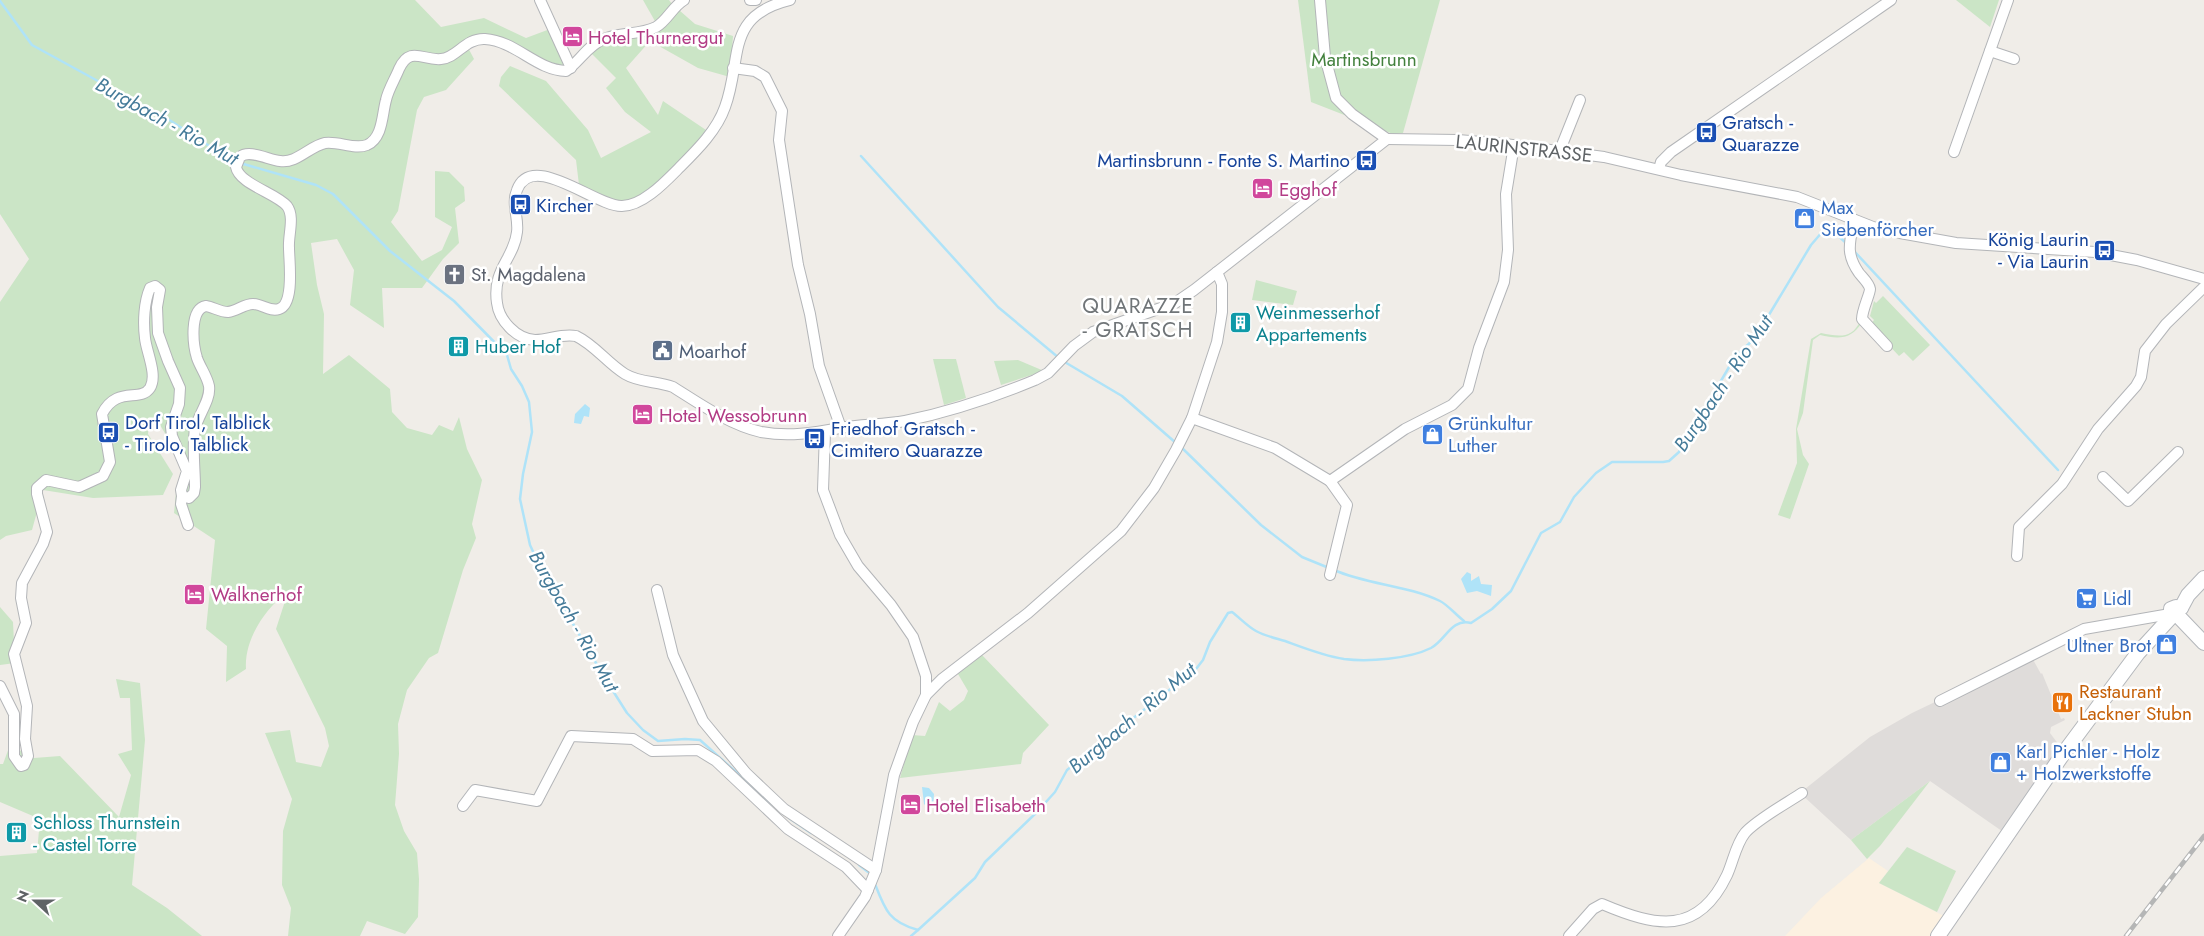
<svg xmlns="http://www.w3.org/2000/svg" width="2204" height="936" viewBox="0 0 2204 936" font-family="Jost,sans-serif">
  <style>
    .commercial { fill: #fcf1e1 }
    .industrial { fill: #dfdcda }
    .green { fill: #cbe5c6 }
    .water { fill: #afe3f8 }
    .lines { fill: none; stroke-linecap: round; stroke-linejoin: round }
    .stream { stroke: #afe3f8; stroke-width: 2.5 }
    .street-casing { stroke: #b3b5b8; stroke-width: 12 }
    .secondary-casing { stroke: #b4b7bb; stroke-width: 16 }
    .street { stroke: #fff; stroke-width: 10 }
    .secondary { stroke: #fff; stroke-width: 14 }
    .rail-casing { stroke: #b5b6b6; stroke-width: 4.5 }
    .rail { stroke: #fff; stroke-width: 2.5; stroke-dasharray: 8; stroke-linecap: butt }
    .labels { text-anchor: middle; stroke-width: 5; stroke-linejoin: round; paint-order: stroke }
    .hotel-label { font-size: 19px; fill: #b23c85; stroke: #fff; text-anchor: start }
    .park-label { font-size: 19px; fill: #42803c; stroke: #fff }
    .transit-label { font-size: 19px; fill: #164399; stroke: #fff; text-anchor: start }
    .street-label { font-size: 19px; fill: #5f6366; stroke: #fff }
    .shop-label { font-size: 19px; fill: #366cbe; stroke: #fff; text-anchor: start }
    .worship-label { font-size: 19px; fill: #5b616d; stroke: #fff; text-anchor: start }
    .culture-label { font-size: 19px; fill: #0d838f; stroke: #fff; text-anchor: start }
    .service-label { font-size: 19px; fill: #4e5e75; stroke: #fff; text-anchor: start }
    .food-label { font-size: 19px; fill: #c56008; stroke: #fff; text-anchor: start }
    .water-label { font-size: 20px; font-style: italic; fill: #457b99; stroke: #fff }
    .quarter-label { font-size: 21px; letter-spacing: 1px; fill: #707578; stroke: #fff }
  </style>
  <rect width="100%" height="100%" fill="#f0ede8"/>
  <polygon class="commercial" points="1869,858 1888,871 1879,883 1944,916 1930,936 1785,936 1821,898"/>
  <polygon class="industrial" points="2031,656 2041,674 2042,673 2061,719 2064,718 2065,720 2051,727 2050,733 2065,753 2009,836 1930,781 1851,840 1800,793 1870,737 1912,713"/>
  <g class="green">
    <path d="M0 0H415L441 27 484 18 526 38 550 29 567 66 555 67 498 36 464 40 474 59 446 90 424 97 417 110 398 211 391 222 422 261 442 250 452 227 435 217V171L449 172 464 187 465 201 455 208 459 243 443 259 422 288H382L384 328 350 305 354 270 337 239 311 243 317 285 324 314 323 374 349 355 390 389 392 412 407 428 432 435 439 425 453 431 459 417 467 449 482 480 472 524 476 538 463 570 438 653 429 658 407 690 398 724 399 754 395 805 404 831 417 853 419 879 418 917 405 934 367 921 360 936H288L291 908 282 885 283 831 292 799 265 733 290 730 296 762 321 767 329 746 325 728 276 629 288 592C265 608 244 640 246 669L226 682 227 646 206 629 215 540 174 513 176 493 183 472 172 445 160 425H149L148 434 173 474 163 495 93 498 43 490 32 530 6 536 0 540V302L29 259 0 214Z"/>
    <polygon points="643,0 669,0 672,4 656,23"/>
    <polygon points="1298,0 1440,0 1403,133 1393,134 1311,102"/>
    <polygon points="1956,0 1999,0 1990,27"/>
    <polygon points="679,10 695,24 733,36 730,77 698,68 650,41 626,68 658,115 663,101 706,130 674,170 635,199 620,202 579,185 576,160 499,86 501,77 510,66 546,81 588,130 601,158 651,132 625,112 606,88 616,78 591,53 603,42 660,29"/>
    <polygon points="1256,280 1297,291 1293,305 1252,300"/>
    <polygon points="1883,296 1930,345 1913,361 1904,352 1899,356 1870,325 1874,320 1870,316 1874,301 1876,303"/>
    <path d="M1860 321 1862 322C1852 340 1838 339 1820 335L1813 340 1803 413 1797 429 1803 455 1809 464 1790 519 1778 515 1797 463 1796 429 1811 339 1821 333C1837 336 1852 340 1860 321Z"/>
    <polygon points="933,359 956,359 966,398 944,405"/>
    <polygon points="1018,360 1044,371 1001,385 994,361"/>
    <polygon points="0,607 13,622 15,663 0,665"/>
    <polygon points="982,655 1049,725 1023,753 1021,764 900,778 912,735 925,736 939,702 950,711 964,700 968,691 958,674"/>
    <polygon points="116,679 140,683 145,740 132,885 167,908 202,936 0,936 0,856 37,853 40,819 0,802 0,764 3,764 10,745 34,758 60,756 119,817 131,775 118,754 132,750 130,698 120,698"/>
    <polygon points="1930,781 1880,846 1867,859 1851,840"/>
    <polygon points="1907,847 1956,871 1937,912 1879,883"/>
  </g>
  <g class="water">
    <polygon points="585,404 590,408 589,417 584,416 581,424 574,423 575,414"/>
    <polygon points="1467,572 1471,574 1471,581 1479,576 1481,584 1492,585 1491,596 1477,591 1467,593 1461,579"/>
    <polygon points="922,787 929,788 934,794 933,807 927,807 924,804"/>
  </g>
  <g class="lines">
    <g class="stream">
      <polyline points="0,1 32,45 171,121 234,162"/>
      <polyline points="861,156 998,307 1059,358"/>
      <polyline points="240,163 316,185 333,194 390,251 454,301 507,355 511,369 522,386 529,402 532,432 523,474 520,499 530,545 542,571 606,680 627,713 643,730 658,741 685,739 700,740 773,805"/>
      <polyline points="1854,251 2058,470"/>
      <polyline points="1063,361 1122,396 1176,443"/>
      <polyline points="1180,446 1261,525 1302,557 1329,568"/>
      <path d="M1334 570C1368 585 1407 585 1440 601 1448 605 1456 615 1464 621"/>
      <polyline points="789,818 811,833"/>
      <polyline points="859,865 868,872"/>
      <path d="M875 884C885 910 889 922 918 930L975 878 985 862 1036 813 1055 792 1067 770 1196 669 1203 660 1210 642 1228 613 1232 612C1240 618 1247 626 1256 631 1265 636 1275 638 1285 641 1304 648 1324 656 1344 659 1368 662 1409 659 1431 648 1446 640 1451 618 1471 623L1492 609 1511 591 1541 533 1560 522 1574 497 1596 473 1612 462H1663L1669 461 1679 452 1735 357 1755 338 1811 245 1823 231 1832 230 1846 243"/>
      <polyline points="911,936 918,930"/>
    </g>
    <defs>
      <g id="street">
        <polyline points="540,0 571,68"/>
        <polyline points="750,0 756,0"/>
        <path d="M790 0C724 16 743 58 725 107 717 130 698 149 680 167 666 181 643 206 622 206 596 207 532 150 517 190 511 204 519 218 517 232 514 259 492 269 497 303 499 320 516 339 535 340 549 340 562 333 576 336 595 345 607 363 625 374 640 383 657 381 673 387 700 404 730 425 761 432 788 437 814 433 840 428 861 424 883 425 905 421 949 412 994 397 1035 380L1048 373 1074 346 1093 332 1175 303 1194 290 1387 139"/>
        <polyline points="1320,0 1325,57 1336,98 1352,114 1387,139"/>
        <polyline points="1990,51 2014,59"/>
        <polyline points="733,68 755,71 765,77 782,111 779,140 798,265 810,314 819,366 841,428"/>
        <polyline points="1387,139 1458,140 1505,144 1604,157 1681,175 1797,197 1873,227 1900,233 1956,243 2095,252 2137,260 2204,279"/>
        <polyline points="1560,150 1580,100"/>
        <polyline points="1954,152 2008,0"/>
        <polyline points="1659,169 1661,162 1671,152 1891,0"/>
        <path d="M1854 220C1850 242 1845 253 1859 273 1862 277 1869 283 1870 289 1870 294 1862 310 1862 319L1887 346"/>
        <polyline points="1192,418 1275,448 1330,481"/>
        <polyline points="825,432 823,490 840,535 858,566 891,605 913,637 926,676 926,695"/>
        <polyline points="2103,477 2128,501 2178,452"/>
        <polyline points="182,496 181,504 188,525"/>
        <polyline points="2017,556 2019,527 2062,484 2098,429 2136,386 2141,377 2145,351 2166,324 2204,287"/>
        <polyline points="1330,575 1347,505 1330,481 1405,429 1452,405 1468,389 1479,348 1504,282 1508,250 1506,194 1514,145"/>
        <polyline points="657,590 673,655 703,721 746,773 784,809 876,870"/>
        <path d="M0 686 14 714V756L21 766 24 765 28 756 25 739 27 706 14 654 26 623 21 598 22 583 43 544 47 532 37 494V488L46 480 79 487 103 476 110 462 102 414C117 385 140 403 150 388 158 375 146 351 145 338 143 322 144 302 150 288L155 286 160 290 157 307 158 333 168 361 180 388 179 404 171 427 172 436 187 471 181 490 182 496 189 498 194 493 195 487C195 469 192 447 195 429 198 415 211 400 209 386 207 376 200 367 197 358 193 345 189 309 206 306 213 307 220 312 228 312 237 311 244 304 253 304 262 304 270 312 279 309 295 304 289 261 289 248 288 235 295 217 287 206 276 193 239 184 236 167L240 157C249 149 269 160 280 161 296 164 310 146 325 143 339 141 354 150 367 145 383 138 382 114 386 100 388 90 395 79 399 69 410 45 423 61 441 59 457 58 465 38 485 39 516 41 536 70 566 71 579 62 589 44 604 39 620 32 640 35 656 27 667 21 673 6 684 0"/>
        <polyline points="1940,701 2084,629 2170,614"/>
        <polyline points="463,806 475,790 537,801 571,736 633,739 652,751 698,750 716,761 788,829 846,867 868,890"/>
        <polyline points="838,936 865,897 876,870 894,775 913,722 926,695 942,679 1028,613 1121,531 1154,488 1176,450 1192,418 1217,342 1222,312 1222,284 1217,272"/>
        <path d="M1569 936 1593 909 1602 904C1656 927 1698 936 1727 875 1733 862 1736 844 1745 833 1756 820 1787 803 1802 793"/>
      </g>
      <g id="secondary">
        <polyline points="2181,608 2188,595 2204,578"/>
        <polyline points="2181,619 2204,643"/>
        <polyline points="1938,936 2063,754 2138,653 2171,617 2171,609 2176,607 2181,608"/>
      </g>
    </defs>
    <use href="#street" class="street-casing"/>
    <use href="#secondary" class="secondary-casing"/>
    <use href="#street" class="street"/>
    <use href="#secondary" class="secondary"/>
    <defs>
      <polyline id="rail" points="2126,936 2204,836"/>
    </defs>
    <use href="#rail" class="rail-casing"/>
    <use href="#rail" class="rail"/>
  </g>
  <defs>
    <symbol id="hotel-square" viewBox="-11 -11 22 22"><rect x="-9" y="-9" width="18" height="18" rx="4" fill="#d1479c" stroke="#fff"/><path d="M-6-4.5h1.5V1H6V5H4.5V3h-9V5H-6ZM-4 0a1.8 1.8 0 1 1 3.6 0ZM.5 0V-2.5h3Q6-2.5 6 0Z" fill="#fff"/></symbol>
    <symbol id="bus-square" viewBox="-11 -11 22 22"><rect x="-9" y="-9" width="18" height="18" rx="4" fill="#1a4fb4" stroke="#fff"/><path d="M-5-6H5V4H4V6H2V4H-2V6H-4V4H-5ZM-3.5-4V0h7V-4ZM-3.5 1.2v1.5H-2V1.2ZM2 1.2v1.5H3.5V1.2Z" fill="#fff"/></symbol>
    <symbol id="shop-square" viewBox="-11 -11 22 22"><rect x="-9" y="-9" width="18" height="18" rx="4" fill="#3f7fe0" stroke="#fff"/><path d="M-5-2.5h2.3a2.7 3.5 0 0 1 5.4 0H5L5.5 6h-11ZM-1.5-2.5h3a1.5 2.3 0 0 0-3 0Z" fill="#fff"/></symbol>
    <symbol id="church-square" viewBox="-11 -11 22 22"><rect x="-9" y="-9" width="18" height="18" rx="4" fill="#6b7280" stroke="#fff"/><path d="M-1.2-6h2.4v3.5h3.3v2.4h-3.3V6h-2.4V-.1h-3.3v-2.4h3.3Z" fill="#fff"/></symbol>
    <symbol id="building-square" viewBox="-11 -11 22 22"><rect x="-9" y="-9" width="18" height="18" rx="4" fill="#0f9aa8" stroke="#fff"/><path d="M-4-6H4V6H1V3H-1V6H-4ZM-2.5-4.3h1.7v1.8h-1.7ZM.8-4.3h1.7v1.8H.8ZM-2.5-1h1.7V.8h-1.7ZM.8-1h1.7V.8H.8Z" fill="#fff"/></symbol>
    <symbol id="civic-square" viewBox="-11 -11 22 22"><rect x="-9" y="-9" width="18" height="18" rx="4" fill="#5c6f8a" stroke="#fff"/><path d="M-.6-6.5H3V-4.5H.6V-3L4-1V1h2V6H-6V1h2V-1L-.6-3ZM-1.2 2.5V6h2.4V2.5Z" fill="#fff"/></symbol>
    <symbol id="supermarket-square" viewBox="-11 -11 22 22"><rect x="-9" y="-9" width="18" height="18" rx="4" fill="#3f7fe0" stroke="#fff"/><path d="M-6-5.5h2.5l.6 2H6L4.5 2H-2.5L-4.4-4H-6ZM-1.5 3.2a1.3 1.3 0 1 0 .1 0ZM3 3.2a1.3 1.3 0 1 0 .1 0Z" fill="#fff"/></symbol>
    <symbol id="restaurant-square" viewBox="-11 -11 22 22"><rect x="-9" y="-9" width="18" height="18" rx="4" fill="#e8710a" stroke="#fff"/><path d="M-5-6h1v4h1v-4h1v4h1v-4h1v5L-1.5 .5V6h-2V.5L-5-1ZM5-6V6H3V1.5H1.5Q1.5-4 5-6Z" fill="#fff"/></symbol>
  </defs>
  <g fill-rule="evenodd">
    <use href="#hotel-square" x="560" y="24" width="25" height="25"/>
    <use href="#bus-square" x="1694" y="120" width="25" height="25"/>
    <use href="#bus-square" x="1354" y="148" width="25" height="25"/>
    <use href="#hotel-square" x="1250" y="176" width="25" height="25"/>
    <use href="#bus-square" x="508" y="192" width="25" height="25"/>
    <use href="#shop-square" x="1792" y="206" width="25" height="25"/>
    <use href="#bus-square" x="2092" y="238" width="25" height="25"/>
    <use href="#church-square" x="442" y="262" width="25" height="25"/>
    <use href="#building-square" x="1228" y="310" width="25" height="25"/>
    <use href="#building-square" x="446" y="334" width="25" height="25"/>
    <use href="#civic-square" x="650" y="338" width="25" height="25"/>
    <use href="#hotel-square" x="630" y="402" width="25" height="25"/>
    <use href="#bus-square" x="96" y="420" width="25" height="25"/>
    <use href="#shop-square" x="1420" y="422" width="25" height="25"/>
    <use href="#bus-square" x="802" y="426" width="25" height="25"/>
    <use href="#hotel-square" x="182" y="582" width="25" height="25"/>
    <use href="#supermarket-square" x="2074" y="586" width="25" height="25"/>
    <use href="#shop-square" x="2154" y="632" width="25" height="25"/>
    <use href="#restaurant-square" x="2050" y="690" width="25" height="25"/>
    <use href="#shop-square" x="1988" y="750" width="25" height="25"/>
    <use href="#hotel-square" x="898" y="792" width="25" height="25"/>
    <use href="#building-square" x="4" y="820" width="25" height="25"/>
  </g>
  <g class="labels">
    <g class="hotel-label">
      <text x="588" y="44">Hotel Thurnergut</text>
      <text x="1279" y="196">Egghof</text>
      <text x="659" y="422">Hotel Wessobrunn</text>
      <text x="211" y="601">Walknerhof</text>
      <text x="926" y="812">Hotel Elisabeth</text>
    </g>
    <g class="park-label">
      <text x="1364" y="66">Martinsbrunn</text>
    </g>
    <g class="transit-label">
      <text x="1722" y="129">Gratsch -<tspan x="1722" dy="22">Quarazze</tspan></text>
      <text x="1350" y="167" text-anchor="end">Martinsbrunn - Fonte S. Martino</text>
      <text x="536" y="212">Kircher</text>
      <text x="2089" y="246" text-anchor="end">König Laurin<tspan x="2089" dy="22">- Via Laurin</tspan></text>
      <text x="125" y="429">Dorf Tirol, Talblick<tspan x="125" dy="22">- Tirolo, Talblick</tspan></text>
      <text x="831" y="435">Friedhof Gratsch -<tspan x="831" dy="22">Cimitero Quarazze</tspan></text>
    </g>
    <g class="street-label">
      <text transform="translate(1524 148) rotate(6)" y="7">LAURINSTRASSE</text>
    </g>
    <g class="shop-label">
      <text x="1821" y="214">Max<tspan x="1821" dy="22">Siebenförcher</tspan></text>
      <text x="1448" y="430">Grünkultur<tspan x="1448" dy="22">Luther</tspan></text>
      <text x="2103" y="605">Lidl</text>
      <text x="2151" y="652" text-anchor="end">Ultner Brot</text>
      <text x="2016" y="758">Karl Pichler - Holz<tspan x="2016" dy="22">+ Holzwerkstoffe</tspan></text>
    </g>
    <g class="worship-label">
      <text x="471" y="281">St. Magdalena</text>
    </g>
    <g class="culture-label">
      <text x="1256" y="319">Weinmesserhof<tspan x="1256" dy="22">Appartements</tspan></text>
      <text x="475" y="353">Huber Hof</text>
      <text x="33" y="829">Schloss Thurnstein<tspan x="33" dy="22">- Castel Torre</tspan></text>
    </g>
    <g class="service-label">
      <text x="679" y="358">Moarhof</text>
    </g>
    <g class="food-label">
      <text x="2079" y="698">Restaurant<tspan x="2079" dy="22">Lackner Stubn</tspan></text>
    </g>
    <g class="water-label">
      <text transform="translate(167 121) rotate(29)" y="7">Burgbach - Rio Mut</text>
      <text transform="translate(1723 383) rotate(-56)" y="7">Burgbach - Rio Mut</text>
      <text transform="translate(574 621) rotate(60)" y="7">Burgbach - Rio Mut</text>
      <text transform="translate(1132 718) rotate(-40)" y="7">Burgbach - Rio Mut</text>
    </g>
    <g class="quarter-label">
      <text x="1138" y="313">QUARAZZE<tspan x="1138" dy="24">- GRATSCH</tspan></text>
    </g>
  </g>
  <g transform="translate(35 901) rotate(291)" stroke="#ffffff" stroke-width="4" paint-order="stroke">
  <path d="M0-4L9 19L0 12L-9 19Z" fill="#5f6366"/>
  <text y="-8" font-size="14" font-weight="bold" text-anchor="middle" fill="#5f6366">N</text>
  </g>
</svg>
